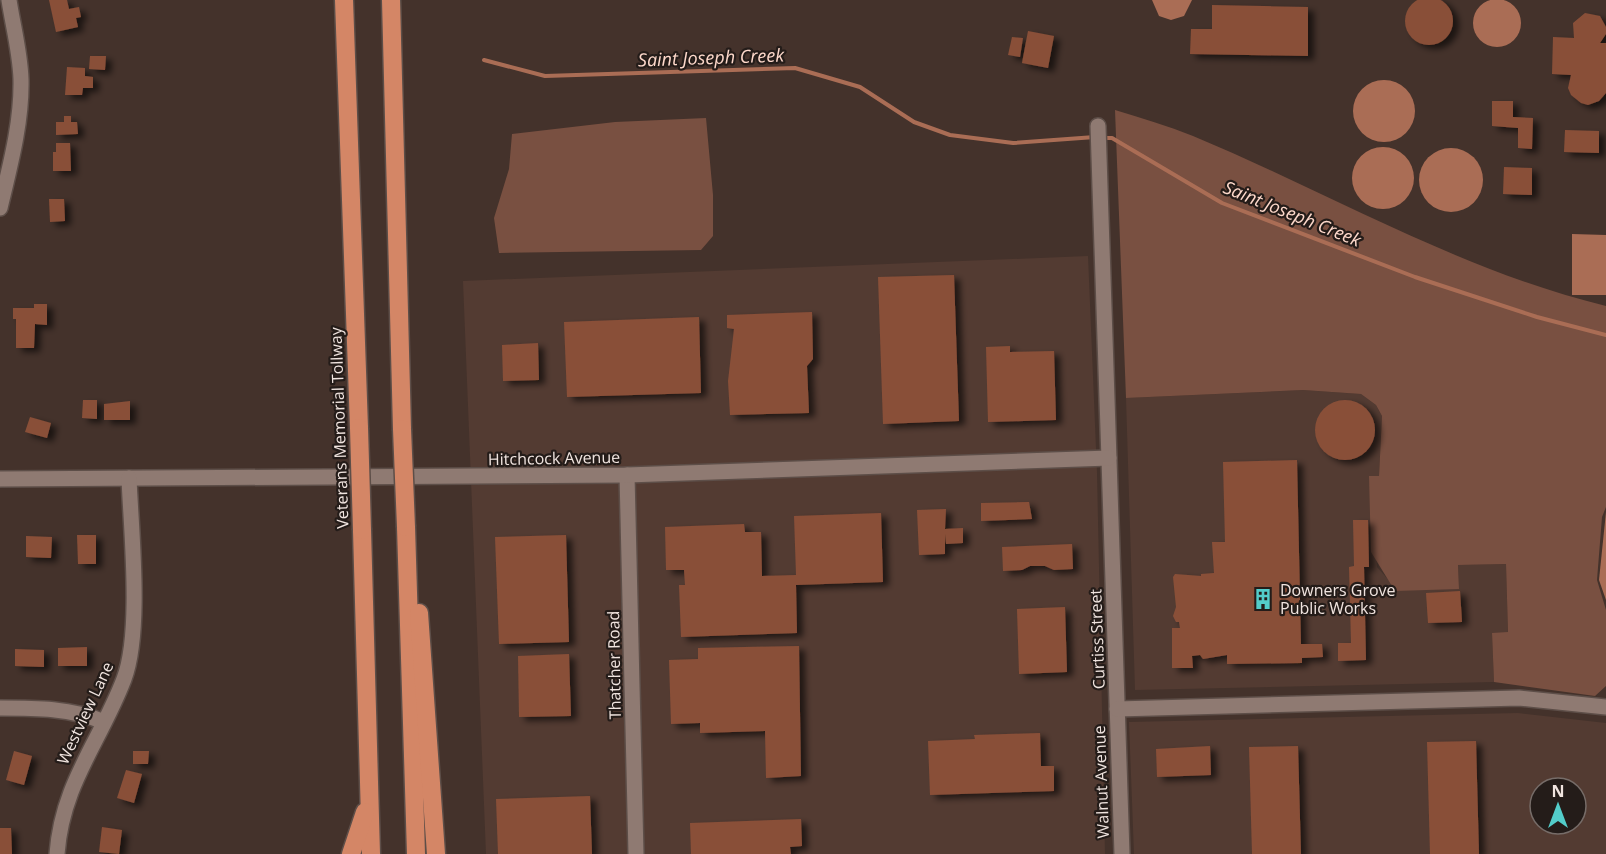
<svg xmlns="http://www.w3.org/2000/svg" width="1606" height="854" viewBox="0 0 1606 854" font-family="'Open Sans',sans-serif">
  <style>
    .built { fill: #533b32; fill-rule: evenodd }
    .green { fill: #795041 }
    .water { fill: #aa6d55 }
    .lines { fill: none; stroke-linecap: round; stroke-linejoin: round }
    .stream { stroke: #aa6d55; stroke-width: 4 }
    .building { fill: #894f38; filter: url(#shadow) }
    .street-casing { stroke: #5d4e48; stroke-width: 18 }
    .highway-casing { stroke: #5d4e48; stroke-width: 21 }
    .street { stroke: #8f7a72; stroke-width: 15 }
    .highway { stroke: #d48666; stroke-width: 18 }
    .highway-bridge-casing { stroke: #5d4e48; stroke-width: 21; stroke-linecap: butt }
    .highway-bridge { stroke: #d48666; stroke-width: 18 }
    .labels { text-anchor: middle; stroke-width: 4.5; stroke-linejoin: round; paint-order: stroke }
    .street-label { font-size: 16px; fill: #f0e4df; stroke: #241c19 }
    .poi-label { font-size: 16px; fill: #f0e4df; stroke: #241c19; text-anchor: start }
    .water-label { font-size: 18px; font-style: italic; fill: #fed9cb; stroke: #241c19 }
  </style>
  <defs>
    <filter id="shadow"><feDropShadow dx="6" dy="4" stdDeviation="3" flood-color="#0009"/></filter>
  </defs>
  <rect width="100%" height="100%" fill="#44322b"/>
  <g class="built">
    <polygon points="1088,256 1097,473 1105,854 486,854 463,281"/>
    <polygon points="1303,390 1361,394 1376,405 1382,416 1379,476 1369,476 1377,567 1393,585 1459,589 1458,565 1506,564 1508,633 1492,633 1494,682 1135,690 1126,398"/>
    <path d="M1518 713 1606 723V854H1134L1129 722ZM1540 788H1576V824H1540Z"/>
  </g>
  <g class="green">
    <path d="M1115 110C1141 118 1168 126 1193 136 1330 193 1461 271 1606 306V507L1602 517 1597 580 1606 610V686L1595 696 1494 682 1492 633 1508 632 1506 564 1458 565 1459 589 1395 591 1371 552 1369 476H1379L1382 416 1376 405 1361 394 1303 390 1126 398Z"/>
    <polygon points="706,118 713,195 713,236 701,250 499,253 494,218 509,169 512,134 615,122"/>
  </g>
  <g class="water">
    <circle cx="1497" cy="23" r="24"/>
    <polygon points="1152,0 1192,0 1184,16 1171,20 1159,16"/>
    <circle cx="1384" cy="111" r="31"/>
    <circle cx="1383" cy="178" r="31"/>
    <circle cx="1451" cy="180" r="32"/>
    <polygon points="1572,234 1606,235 1606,295 1572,295"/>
    <polygon points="1606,512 1606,600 1599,580"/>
  </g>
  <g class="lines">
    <g class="stream">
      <polyline points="484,60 545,76 795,68 860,87 914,122 950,135 1013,143 1095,137"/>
      <polyline points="1102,138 1112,138 1222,203 1415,277 1537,317 1606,335"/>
    </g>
  </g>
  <g class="building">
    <circle cx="1429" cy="21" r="24"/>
    <polygon points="49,0 67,0 69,9 79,7 81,17 76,18 78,27 56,32"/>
    <polygon points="1212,5 1308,7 1308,56 1190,54 1191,29 1212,29"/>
    <polygon points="1585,13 1600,16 1606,27 1606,34 1600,43 1606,43 1606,93 1599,101 1588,105 1581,103 1571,95 1568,88 1571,75 1552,74 1553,37 1574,38 1573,23"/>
    <polygon points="1028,31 1054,36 1048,68 1022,63"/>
    <polygon points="1012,37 1023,38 1020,57 1008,55"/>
    <polygon points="90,56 106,56 105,70 89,69"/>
    <polygon points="67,67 85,68 85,76 93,77 93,88 83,88 82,95 65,95"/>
    <polygon points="1492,101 1513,101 1513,117 1533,118 1532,149 1518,148 1518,128 1492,126"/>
    <polygon points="64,116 71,116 71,122 77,122 78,134 56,135 56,122 64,122"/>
    <polygon points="1565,130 1599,131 1599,153 1564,152"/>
    <polygon points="56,143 70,143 71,171 53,171 53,152 56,152"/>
    <polygon points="1504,167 1532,168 1532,195 1503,194"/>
    <polygon points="49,199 64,199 65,221 50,222"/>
    <polygon points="954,275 959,421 883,424 878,277"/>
    <polygon points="34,304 47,304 47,325 35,324 34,348 16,348 16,319 13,319 13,308 34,308"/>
    <polygon points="812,312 813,359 807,366 809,413 730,415 728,381 734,329 727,328 727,315"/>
    <polygon points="699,317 701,393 567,397 564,322"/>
    <polygon points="538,343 539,380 503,381 502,345"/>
    <polygon points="1010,346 1010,352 1054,351 1056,420 988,422 986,347"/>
    <polygon points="83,400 97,400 97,419 82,418"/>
    <circle cx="1345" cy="430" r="30"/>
    <polygon points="130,401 130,420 104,420 104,404"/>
    <polygon points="30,417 51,423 47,438 25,432"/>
    <polygon points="1297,460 1301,644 1322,644 1323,657 1302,658 1302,663 1227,664 1227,655 1203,659 1200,655 1192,656 1193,668 1172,668 1172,628 1180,628 1179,622 1176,622 1173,616 1176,607 1173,577 1175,574 1201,576 1201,574 1214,573 1212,542 1225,542 1223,462"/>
    <polygon points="1029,502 1032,519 981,521 981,503"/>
    <polygon points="946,509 945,529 963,528 963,543 946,544 945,534 945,554 919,555 917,510"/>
    <polygon points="881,513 883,582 796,585 797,633 681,637 679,585 685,585 684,570 666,570 665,527 744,524 745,532 761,532 762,576 796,575 794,516"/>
    <polygon points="1353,520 1368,520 1369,567 1364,567 1366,660 1338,661 1338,643 1351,643 1349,567 1354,566"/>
    <polygon points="77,535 96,535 96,564 78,564"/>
    <polygon points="566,535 569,642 499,644 495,537"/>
    <polygon points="26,536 52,537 51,558 26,557"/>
    <polygon points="1072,544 1073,569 1054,570 1045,566 1030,566 1022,570 1003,571 1002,547"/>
    <polygon points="1460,591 1462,622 1428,623 1426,593"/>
    <polygon points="1065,607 1067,672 1019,674 1017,609"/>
    <polygon points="799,646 801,776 766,778 765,731 700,733 700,723 671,724 669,660 698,659 698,648"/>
    <polygon points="87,647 87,666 58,666 58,648"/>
    <polygon points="15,649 44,650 44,667 15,666"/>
    <polygon points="569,654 571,716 519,717 518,656"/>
    <polygon points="1040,733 1041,766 1054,766 1054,791 930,795 928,741 975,739 974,735"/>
    <polygon points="1476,741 1479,854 1430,854 1427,742"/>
    <polygon points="1210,746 1211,775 1157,777 1156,749"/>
    <polygon points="1298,746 1301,854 1252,854 1249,747"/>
    <polygon points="14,751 32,756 24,785 6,780"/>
    <polygon points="133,751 149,751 148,764 133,764"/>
    <polygon points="126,770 142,774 134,803 117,798"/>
    <polygon points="590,796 592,854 498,854 496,799"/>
    <polygon points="801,819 802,846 790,847 791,854 691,854 690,823"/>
    <polygon points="102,827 122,830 119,854 99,852"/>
    <polygon points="0,828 11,828 12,854 0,854"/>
  </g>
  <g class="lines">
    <defs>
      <g id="street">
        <polyline points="1098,126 1122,854"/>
        <path d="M0 208C10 166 22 122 21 79 20 52 13 26 9 0"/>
        <polyline points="627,475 636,854"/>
        <polyline points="0,479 627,475 1109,458"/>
        <path d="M0 708C36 708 71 708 104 722"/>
        <polyline points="1117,709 1519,698 1606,707"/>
        <path d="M57 854C62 784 100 742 124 679 142 631 131 531 129 478"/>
      </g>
      <g id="highway">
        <polyline points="344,0 359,428"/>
        <polyline points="391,0 402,429"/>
        <polyline points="406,527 416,854"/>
        <polyline points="362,530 371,854"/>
        <polyline points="419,613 436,854"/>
        <polyline points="351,854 365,812"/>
      </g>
    </defs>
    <use href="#street" class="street-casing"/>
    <use href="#highway" class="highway-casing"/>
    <use href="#street" class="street"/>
    <use href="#highway" class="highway"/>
    <defs>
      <g id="highway-bridge">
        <polyline points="359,428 362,530"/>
        <polyline points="402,429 406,527"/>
      </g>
    </defs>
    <use href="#highway-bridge" class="highway-bridge-casing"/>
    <use href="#highway-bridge" class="highway-bridge"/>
  </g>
  <defs>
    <symbol id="building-bare" viewBox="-9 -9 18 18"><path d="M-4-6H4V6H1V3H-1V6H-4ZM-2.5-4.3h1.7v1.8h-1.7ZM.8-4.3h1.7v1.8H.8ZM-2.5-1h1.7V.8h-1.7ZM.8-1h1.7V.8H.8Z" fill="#53cdca" stroke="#241c19" stroke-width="2.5" paint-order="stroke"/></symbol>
  </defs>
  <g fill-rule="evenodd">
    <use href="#building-bare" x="1248" y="584" width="30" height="30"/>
  </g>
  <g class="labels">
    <g class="street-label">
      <text transform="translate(339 428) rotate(-92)" y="6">Veterans Memorial Tollway</text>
      <text transform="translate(554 458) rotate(-1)" y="6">Hitchcock Avenue</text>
      <text transform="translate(1097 639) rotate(-92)" y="6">Curtiss Street</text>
      <text transform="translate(614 665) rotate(-91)" y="6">Thatcher Road</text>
      <text transform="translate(85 713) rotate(-65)" y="6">Westview Lane</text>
      <text transform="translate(1101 782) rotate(-92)" y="6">Walnut Avenue</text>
    </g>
    <g class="poi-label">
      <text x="1280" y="596">Downers Grove<tspan x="1280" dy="18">Public Works</tspan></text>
    </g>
    <g class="water-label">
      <text transform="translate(711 58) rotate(-2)" y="6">Saint Joseph Creek</text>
      <text transform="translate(1292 214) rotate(22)" y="6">Saint Joseph Creek</text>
    </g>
  </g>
  <g transform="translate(1558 806)"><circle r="28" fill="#241c19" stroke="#766c68" stroke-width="1.5"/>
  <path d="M0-4.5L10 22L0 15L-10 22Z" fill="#53cdca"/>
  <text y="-9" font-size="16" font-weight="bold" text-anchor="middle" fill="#f0e4df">N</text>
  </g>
</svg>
